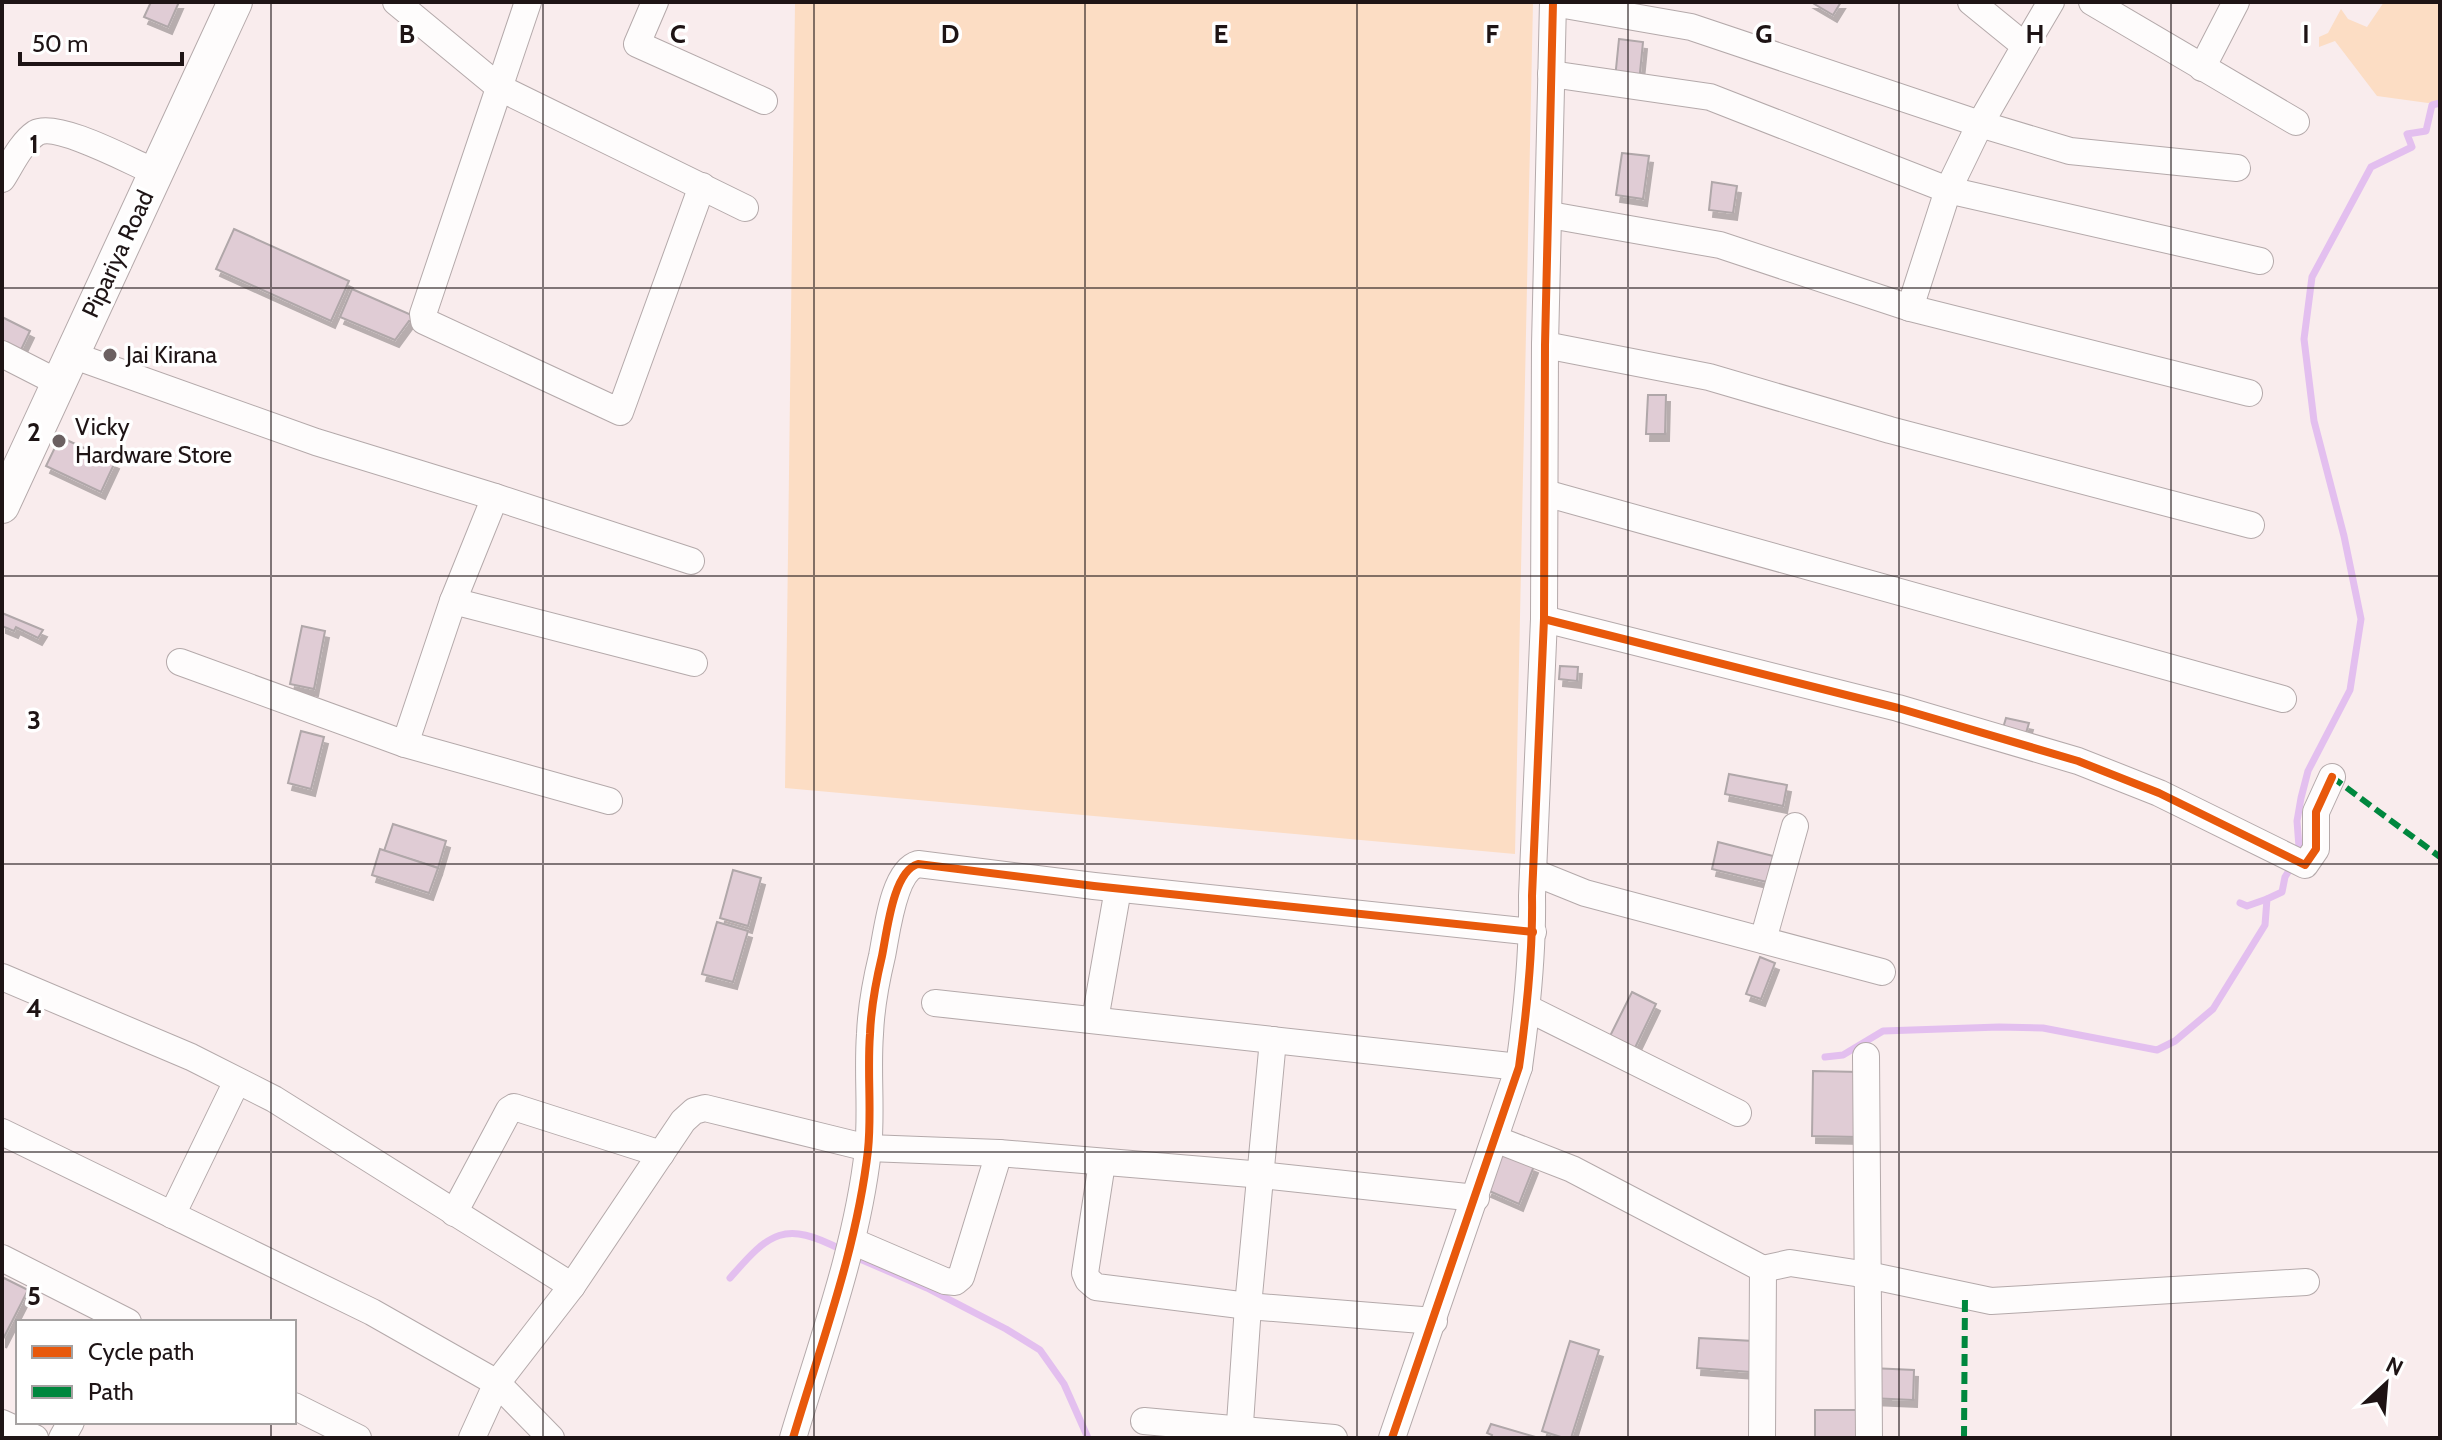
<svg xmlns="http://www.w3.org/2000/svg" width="2442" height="1440" viewBox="0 0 2442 1440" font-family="Cabin,sans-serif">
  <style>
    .green { fill: #fcddc4 }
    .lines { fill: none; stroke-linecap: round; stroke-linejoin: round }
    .stream { stroke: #e3bfef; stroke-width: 7 }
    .building { fill: #e0ccd5; stroke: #b0a7a9; stroke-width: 2; filter: url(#shadow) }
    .minor-casing { stroke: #b4a9aa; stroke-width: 28 }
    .major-casing { stroke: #b4a9aa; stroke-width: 36 }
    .minor { stroke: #fefcfc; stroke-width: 26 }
    .major { stroke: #fefcfc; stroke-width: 34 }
    .quiet { stroke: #00873e; stroke-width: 6; stroke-dasharray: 12 6; stroke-linecap: butt }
    .cycleway-casing { stroke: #fff; stroke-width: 13 }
    .cycleway { stroke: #e8590c; stroke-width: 8 }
    .grid { fill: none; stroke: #1e1415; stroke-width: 2; stroke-opacity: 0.55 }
    .poi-dot { fill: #6b6061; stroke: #fff; stroke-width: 3 }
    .labels { text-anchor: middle; stroke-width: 7; stroke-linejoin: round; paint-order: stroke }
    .street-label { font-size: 24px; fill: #1e1415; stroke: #fff }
    .poi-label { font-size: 24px; fill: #1e1415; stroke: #fff; text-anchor: start }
    .grid-label { font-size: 26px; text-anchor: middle; font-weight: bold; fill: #1e1415; stroke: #fff; stroke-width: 7; stroke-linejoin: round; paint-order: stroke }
  </style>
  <defs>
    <filter id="shadow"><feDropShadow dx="4" dy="7" stdDeviation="0" flood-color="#0004"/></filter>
  </defs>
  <rect width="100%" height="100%" fill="#f9eced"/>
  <g class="green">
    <polygon points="795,2 1533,2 1515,854 785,788"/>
    <polygon points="2384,2 2440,2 2440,101 2428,103 2377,96 2335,41 2319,47 2319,37 2328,33 2341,9 2348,19 2367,27"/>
  </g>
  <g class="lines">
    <g class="stream">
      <polyline points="2299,847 2297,821 2301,798 2308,771 2350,690 2361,619 2344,536 2314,421 2304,339 2312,277 2371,167 2412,147 2407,134 2426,131 2432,105 2440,103"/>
      <polyline points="2240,903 2247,906 2267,899"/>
      <polyline points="1825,1057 1843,1055 1883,1031 1999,1027 2043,1028 2157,1050 2175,1041 2213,1009 2265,925 2267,899 2282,892 2285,877 2290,869"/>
      <polyline points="853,1256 927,1288 1006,1329 1040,1350 1064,1384 1088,1438"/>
      <path d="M730 1278C770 1232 784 1220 842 1250"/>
    </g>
  </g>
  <g class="building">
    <polygon points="151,2 179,2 168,27 144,17"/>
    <polygon points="1811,2 1841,2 1833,15"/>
    <polygon points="1619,39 1643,42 1639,82 1615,79"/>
    <polygon points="1622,153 1649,156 1643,199 1616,195"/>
    <polygon points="1712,182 1737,186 1733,213 1709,210"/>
    <polygon points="234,229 349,281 331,321 216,269"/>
    <polygon points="352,289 416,317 414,323 409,321 395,340 340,317"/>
    <polygon points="2,317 30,331 18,356 2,348"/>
    <polygon points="1648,395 1666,395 1665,434 1646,434"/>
    <polygon points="60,437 115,462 101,492 46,466"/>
    <polygon points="2,613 43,630 38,638 16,627 14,631 2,626"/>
    <polygon points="302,626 325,631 314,689 290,684"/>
    <polygon points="1560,666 1578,667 1577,681 1559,679"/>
    <polygon points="2006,718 2029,723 2026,733 2003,728"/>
    <polygon points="301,731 324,737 311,789 288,783"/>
    <polygon points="1729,774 1787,785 1783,806 1725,794"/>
    <polygon points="393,824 446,841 438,868 384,851"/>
    <polygon points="1718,842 1773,856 1767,882 1712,869"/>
    <polygon points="380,849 438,868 429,893 372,875"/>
    <polygon points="733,870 761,878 748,926 720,918"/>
    <polygon points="717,922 748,931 733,982 702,974"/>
    <polygon points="1760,957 1775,963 1761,999 1746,994"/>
    <polygon points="1632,992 1656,1004 1631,1056 1606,1044"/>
    <polygon points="1813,1071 1859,1072 1858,1137 1812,1136"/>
    <polygon points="1503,1153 1534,1166 1519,1204 1487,1190"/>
    <polygon points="4,1278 28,1290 2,1341 2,1282"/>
    <polygon points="1699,1338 1753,1341 1751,1372 1697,1368"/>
    <polygon points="1570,1341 1599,1350 1571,1438 1564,1438 1542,1431"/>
    <polygon points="1871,1368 1914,1370 1913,1400 1870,1398"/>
    <rect x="1815" y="1410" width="44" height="28"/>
    <polygon points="1491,1424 1539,1438 1491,1438 1492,1435 1487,1433"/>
  </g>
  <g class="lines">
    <defs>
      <g id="minor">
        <polyline points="396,2 500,88 745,208"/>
        <polyline points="528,2 423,314 424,321 620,412 702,186"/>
        <polyline points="655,2 637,44 764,101"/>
        <polyline points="2092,2 2296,122"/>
        <polyline points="1553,3 1691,27 1980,124 2070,151 2237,168"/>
        <polyline points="2025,46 2051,2"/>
        <polyline points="2202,68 2236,2"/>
        <polyline points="1551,74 1710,97 1948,190 2260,261"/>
        <path d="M2 179C11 165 21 143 36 133 55 122 124 158 144 167"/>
        <polyline points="1550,215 1720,245 1910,308 2249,393"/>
        <polyline points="1910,308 1948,190 1980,124 2025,46 1971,2"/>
        <polyline points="1545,345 1709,377 1890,430 2251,525"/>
        <polyline points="2,354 47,377"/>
        <polyline points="72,355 316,442 495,497 691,561"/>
        <polyline points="1545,493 2283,699"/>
        <polyline points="453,601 694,663"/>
        <polyline points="1544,619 1898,708 2078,761 2159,793 2305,865 2316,849 2316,812 2332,777"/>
        <polyline points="180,662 405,744 609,801"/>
        <polyline points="405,744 453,601 495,497"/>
        <polyline points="1533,872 1585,893 1882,972"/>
        <polyline points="1763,940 1795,826"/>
        <polyline points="2,977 191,1057 274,1099 572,1286"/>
        <polyline points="935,1003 1519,1067"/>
        <polyline points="1527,1008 1738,1113"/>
        <polyline points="1095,1020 1118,889"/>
        <polyline points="1866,1056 1869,1438"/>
        <polyline points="2,1132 372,1312 497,1383 551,1438"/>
        <polyline points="1495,1139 1572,1169 1763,1269 1790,1263 1868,1275 1991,1301 2306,1282"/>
        <polyline points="1102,1163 1085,1273 1088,1280 1096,1287 1248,1306 1434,1321"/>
        <polyline points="454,1213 509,1110 514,1107 661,1154"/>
        <polyline points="172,1215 237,1081"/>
        <polyline points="852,1241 945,1281 955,1282 961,1277 999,1153"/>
        <polyline points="2,1258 128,1322"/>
        <polyline points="294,1406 358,1438"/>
        <polyline points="1144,1421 1334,1438"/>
        <polyline points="2,1423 35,1438"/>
        <polyline points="62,1438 71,1422"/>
        <polyline points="472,1438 497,1383 572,1286 683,1121 694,1111 705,1108 868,1148 999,1153 1251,1174 1476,1198"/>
        <path d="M793 1438C821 1344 857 1248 868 1150 872 1112 867 1072 870 1034 871 1008 876 981 882 956 887 932 893 871 918 864L1094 886 1533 932"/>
        <polyline points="1239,1438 1248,1306 1273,1040"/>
        <path d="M1392 1438 1519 1067C1527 1010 1533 953 1532 896L1544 619 1545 345 1553 2"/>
        <polyline points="1762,1438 1763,1269"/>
      </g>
      <polyline id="major" points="2,506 235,2"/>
    </defs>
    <use href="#minor" class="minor-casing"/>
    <use href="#major" class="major-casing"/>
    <use href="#minor" class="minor"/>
    <use href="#major" class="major"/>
    <g class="quiet">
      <polyline points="2332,777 2440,857"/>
      <polyline points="1964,1438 1965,1295"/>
    </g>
    <defs>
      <g id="cycleway">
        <polyline points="1544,619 1898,708 2078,761 2159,793 2305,865 2316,849 2316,812 2332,777"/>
        <path d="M793 1438C821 1344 857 1248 868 1150 872 1112 867 1072 870 1034 871 1008 876 981 882 956 887 932 893 871 918 864L1094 886 1533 932"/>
        <path d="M1392 1438 1519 1067C1527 1010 1533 953 1532 896L1544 619 1545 345 1553 2"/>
      </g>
    </defs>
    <use href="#cycleway" class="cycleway-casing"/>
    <use href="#cycleway" class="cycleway"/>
  </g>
  <path class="grid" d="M271 2V1322M543 2V1438M814 2V1438M1085 2V1438M1357 2V1438M1628 2V1438M1899 2V1438M2171 2V1438M2 288H2440M2 576H2440M2 864H2440M2 1152H2440M271 1422V1438"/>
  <g class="poi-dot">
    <circle cx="110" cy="355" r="8"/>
    <circle cx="59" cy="441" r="8"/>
  </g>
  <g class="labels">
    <g class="street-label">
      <text transform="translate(118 254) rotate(-65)" y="8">Pipariya Road</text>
    </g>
    <g class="poi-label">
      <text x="126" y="363">Jai Kirana</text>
      <text x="75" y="435">Vicky<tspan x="75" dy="28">Hardware Store</tspan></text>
    </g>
  </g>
  <g class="grid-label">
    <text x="407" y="43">B</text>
    <text x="678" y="43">C</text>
    <text x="950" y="43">D</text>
    <text x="1221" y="43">E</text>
    <text x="1492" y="43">F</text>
    <text x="1764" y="43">G</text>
    <text x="2035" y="43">H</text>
    <text x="2306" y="43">I</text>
    <text x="34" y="153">1</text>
    <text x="34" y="441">2</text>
    <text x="34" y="729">3</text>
    <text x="34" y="1017">4</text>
    <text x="34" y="1305">5</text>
  </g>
  <rect width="2442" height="1440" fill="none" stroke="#1e1415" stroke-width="8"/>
  <rect x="16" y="1320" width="280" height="104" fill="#ffffff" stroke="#a5a1a1" stroke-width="2"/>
  <rect x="32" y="1346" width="40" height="12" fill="#e8590c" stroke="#a5a1a1" stroke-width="2"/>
  <text x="88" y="1360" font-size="24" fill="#1e1415">Cycle path</text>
  <rect x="32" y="1386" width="40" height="12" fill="#00873e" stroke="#a5a1a1" stroke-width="2"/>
  <text x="88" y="1400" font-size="24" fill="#1e1415">Path</text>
  <g transform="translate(2386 1384) rotate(26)" stroke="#ffffff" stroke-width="6" paint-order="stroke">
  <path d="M0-6L14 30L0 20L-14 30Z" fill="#1e1415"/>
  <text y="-12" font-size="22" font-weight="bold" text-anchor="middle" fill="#1e1415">N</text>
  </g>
  <path d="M20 52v12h162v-12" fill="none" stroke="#1e1415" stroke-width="4"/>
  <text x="32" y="52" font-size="24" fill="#1e1415" stroke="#ffffff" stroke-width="6" paint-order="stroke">50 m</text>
</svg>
